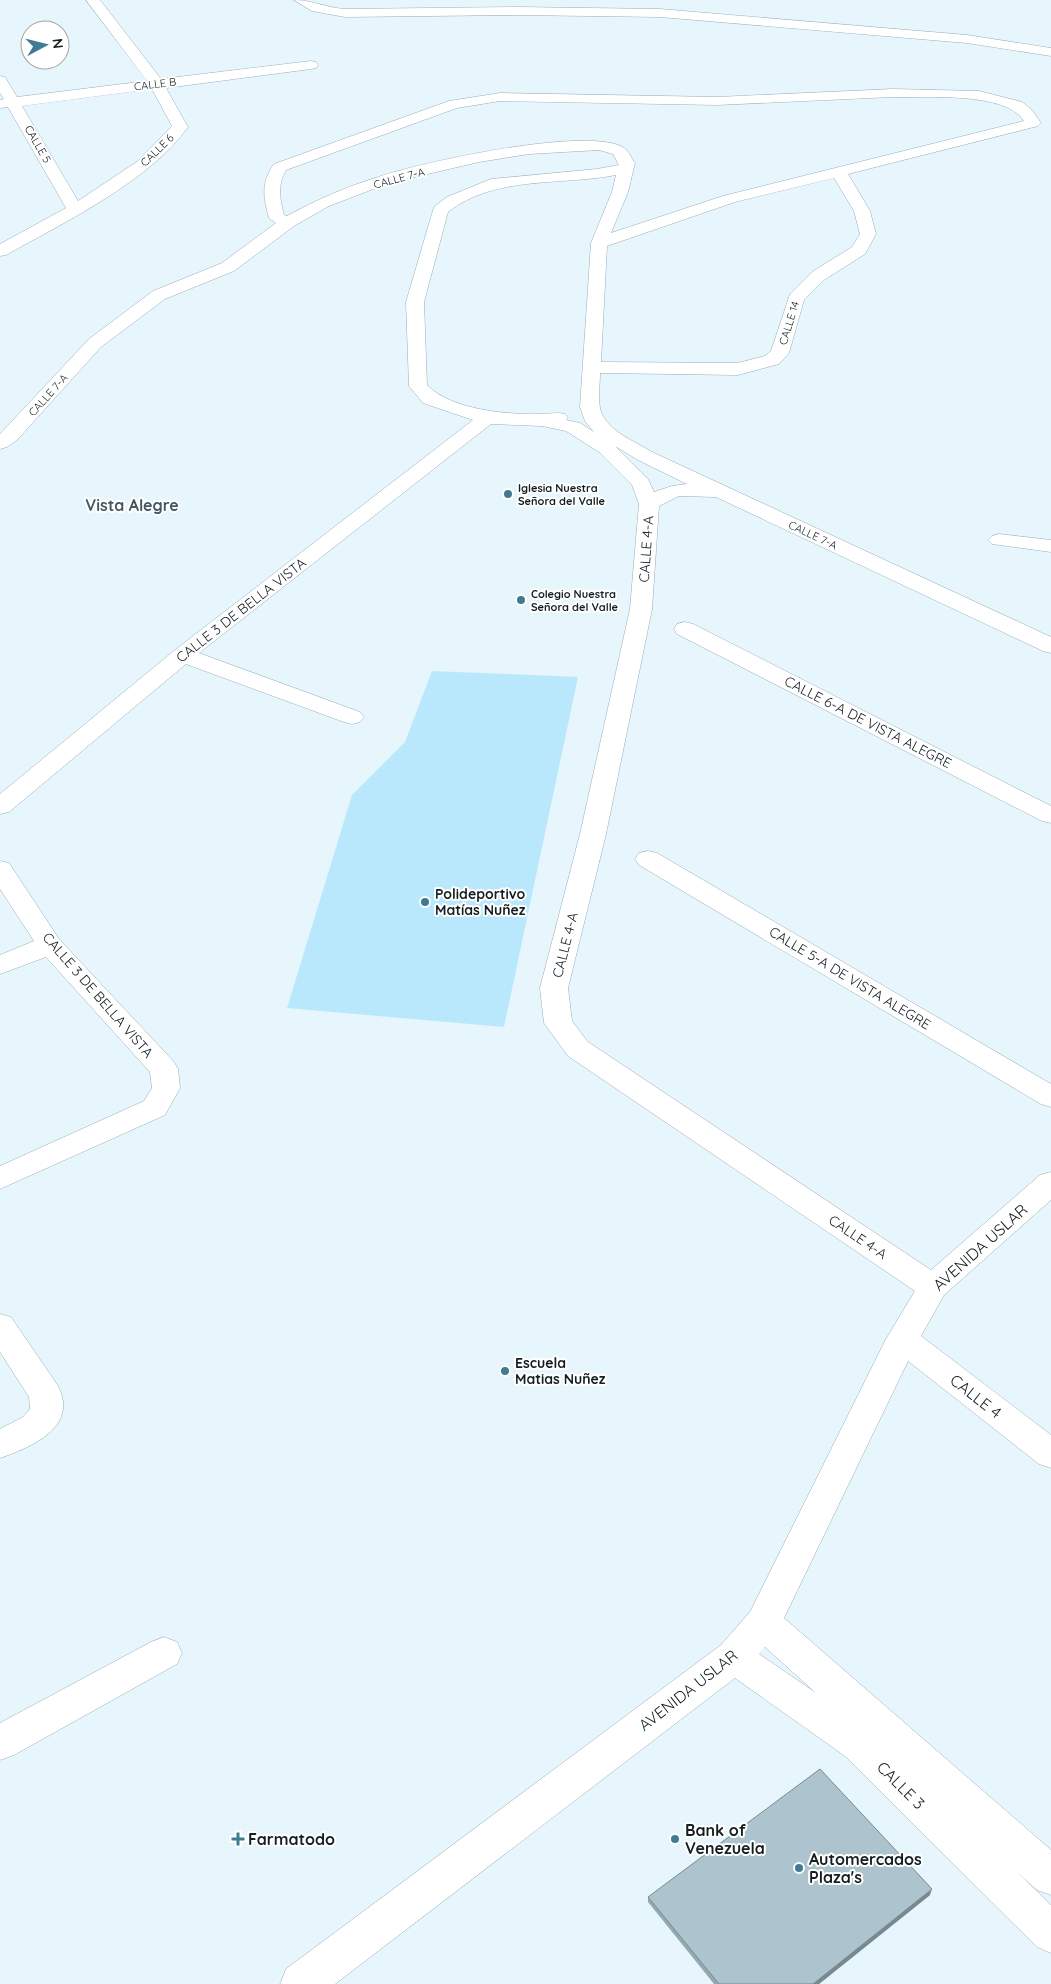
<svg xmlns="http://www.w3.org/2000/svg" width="1051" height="1984" viewBox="0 0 1051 1984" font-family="Quicksand,sans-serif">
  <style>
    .green { fill: #b9e8fd }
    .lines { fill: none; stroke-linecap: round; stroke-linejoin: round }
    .minor-casing { stroke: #97aeb9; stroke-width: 1 }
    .minor { fill: #fff; fill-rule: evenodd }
    .wall { fill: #95a9b1 }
    .shaded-wall { fill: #798990 }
    .building { fill: #adc4ce; stroke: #798990 }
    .poi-dot { fill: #407b93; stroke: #fff; stroke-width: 2 }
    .labels { text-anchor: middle; stroke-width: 4; stroke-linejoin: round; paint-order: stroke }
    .far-street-label { font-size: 11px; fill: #151e21; stroke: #fff }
    .far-poi-label { font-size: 11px; font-weight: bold; fill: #151e21; stroke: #fff; text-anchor: start }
    .street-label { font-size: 14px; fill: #151e21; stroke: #fff }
    .poi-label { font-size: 14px; font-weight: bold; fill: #151e21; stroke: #fff; text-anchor: start }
    .far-district-label { font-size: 16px; font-weight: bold; fill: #445861; stroke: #fff }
    .near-street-label { font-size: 16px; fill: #151e21; stroke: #fff }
    .near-poi-label { font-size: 16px; font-weight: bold; fill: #151e21; stroke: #fff; text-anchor: start }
  </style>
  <rect width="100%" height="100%" fill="#e7f5fc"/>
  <polygon class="green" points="432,671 578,677 504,1027 287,1008 352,795 405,742"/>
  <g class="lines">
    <defs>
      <g id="minor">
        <path d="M86 0H100L161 79 311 61 316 62 318 65 316 68 311 69 166 88 188 127C150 181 63 223 6 255L0 256V244L66 208 8 107 0 108V100L4 99 0 93V76L5 77 17 97 147 81ZM152 89 172 126 138 161 78 201 22 106Z"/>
        <path d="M294 0C312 0 327 8 345 9L517 7 660 9 967 35 1051 48V56L967 43 660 17 517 15 345 17 312 11Z"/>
        <path d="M893 89 979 91 1022 102 1032 110 1041 123 1038 126 848 174 870 211 876 234 865 254 824 280 804 300 789 353 779 364 738 375 600 373C600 384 598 397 600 408 605 430 634 441 652 452L1051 637V653L1043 651 716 497 679 496 659 506 652 609 606 834 568 988 572 1021 588 1042 931 1270 1040 1175 1051 1172V1200L944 1295 921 1336 1051 1435V1468L1039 1464 908 1361 784 1618 1051 1850V1895L1037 1890 1017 1872 1051 1905V1953L1037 1947 845 1756 735 1678 335 1984H280L286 1969 721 1645 750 1612 886 1339 915 1291 568 1056 544 1023 540 988 580 834 630 609 639 504 632 485 599 452 566 431 542 426 491 424 199 653 360 712 364 717 360 722 352 724 344 722 186 664 9 812 0 814V794L175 650 473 420 423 403 409 386 406 302 434 207 447 197 491 179 597 169 619 165 613 154 599 150 529 154 479 162 389 183 329 206 294 226 234 271 165 299 101 347 17 440 7 447 0 449V434L89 339 153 291 222 263 276 223 269 218C263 197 261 182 274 164L449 101 500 93 717 97ZM893 97C924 98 1006 91 1024 121L723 196 611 233 628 192 635 163C632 159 628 150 624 148 590 125 419 163 378 177 346 187 316 200 287 216L284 215C280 200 277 185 286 170L457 108 500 101 717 105ZM616 175 612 192 591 243 580 407 585 421 594 432 580 423 566 420 568 418 565 414C557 412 550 414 542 414 508 415 451 410 427 385L424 302 448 212C495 175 561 186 616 175ZM834 178 854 211 860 234 852 247 812 272 790 294 771 351 765 356 738 363 601 362 607 246 735 202ZM615 446 638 460 687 484 672 486 654 492 648 479ZM765 1647 816 1693 759 1654Z"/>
        <polygon points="999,534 1051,540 1051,552 992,544 988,540 992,536"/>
        <polygon points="685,622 693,624 1051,806 1051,823 1042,821 677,634 674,629 677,624"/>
        <polygon points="648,851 657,853 1051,1084 1051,1107 1041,1104 639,865 635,859 639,853"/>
        <polygon points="0,861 9,863 59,939 174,1062 178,1069 180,1088 165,1115 0,1189 0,1166 144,1101 152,1088 150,1072 46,957 0,974 0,955 34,941 0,889"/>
        <path d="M0 1314 11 1317 58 1386C79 1427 32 1447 0 1458V1429L23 1417 30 1409 29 1397 0 1352Z"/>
        <polygon points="164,1637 177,1642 182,1653 177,1664 14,1755 0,1760 0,1723 151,1642"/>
      </g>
    </defs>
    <use href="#minor" class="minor-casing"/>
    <use href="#minor" class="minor"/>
  </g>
  <polygon class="wall" points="930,1895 819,1984 714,1984 648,1902 648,1897"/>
  <polygon class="shaded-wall" points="932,1889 930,1895 819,1984 813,1984"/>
  <polygon class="building" points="820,1769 932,1889 813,1984 719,1984 648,1897"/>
  <g class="poi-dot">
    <circle cx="508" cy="494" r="5"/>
    <circle cx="521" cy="600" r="5"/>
    <circle cx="425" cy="902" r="5"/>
    <circle cx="505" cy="1371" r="5"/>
    <path d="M235.5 1831.5h5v5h5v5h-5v5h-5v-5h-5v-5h5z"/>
    <circle cx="675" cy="1839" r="5"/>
    <circle cx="799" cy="1868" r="5"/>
  </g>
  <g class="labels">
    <g class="far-street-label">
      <text transform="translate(155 84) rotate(-7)" y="4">CALLE B</text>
      <text transform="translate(38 144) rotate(60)" y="4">CALLE 5</text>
      <text transform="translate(157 150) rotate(-44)" y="4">CALLE 6</text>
      <text transform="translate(399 178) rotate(-15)" y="4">CALLE 7-A</text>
      <text transform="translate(789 323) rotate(-73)" y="4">CALLE 14</text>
      <text transform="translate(48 395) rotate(-48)" y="4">CALLE 7-A</text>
      <text transform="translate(813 535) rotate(25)" y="4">CALLE 7-A</text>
    </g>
    <g class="far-poi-label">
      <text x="518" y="492">Iglesia Nuestra<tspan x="518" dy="13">Señora del Valle</tspan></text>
      <text x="531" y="598">Colegio Nuestra<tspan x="531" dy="13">Señora del Valle</tspan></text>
    </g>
    <g class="street-label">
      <text transform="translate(646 549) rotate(-86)" y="5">CALLE 4-A</text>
      <text transform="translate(241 610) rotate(-38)" y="5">CALLE 3 DE BELLA VISTA</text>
      <text transform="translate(868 722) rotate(27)" y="5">CALLE 6-A DE VISTA ALEGRE</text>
      <text transform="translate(565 945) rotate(-76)" y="5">CALLE 4-A</text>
      <text transform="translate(850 978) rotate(31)" y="5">CALLE 5-A DE VISTA ALEGRE</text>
      <text transform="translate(98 995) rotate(49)" y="5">CALLE 3 DE BELLA VISTA</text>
      <text transform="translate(858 1237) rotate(34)" y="5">CALLE 4-A</text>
    </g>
    <g class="poi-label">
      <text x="435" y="899">Polideportivo<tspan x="435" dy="16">Matías Nuñez</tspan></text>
      <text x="515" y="1368">Escuela<tspan x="515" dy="16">Matias Nuñez</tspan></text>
    </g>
    <g class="far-district-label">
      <text x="132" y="511">Vista Alegre</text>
    </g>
    <g class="near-street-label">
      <text transform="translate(980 1247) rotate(-42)" y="6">AVENIDA USLAR</text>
      <text transform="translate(976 1396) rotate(38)" y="6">CALLE 4</text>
      <text transform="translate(688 1690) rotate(-38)" y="6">AVENIDA USLAR</text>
      <text transform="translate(901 1785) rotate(45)" y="6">CALLE 3</text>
    </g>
    <g class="near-poi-label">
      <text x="685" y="1836">Bank of<tspan x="685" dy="18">Venezuela</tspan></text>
      <text x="248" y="1845">Farmatodo</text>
      <text x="809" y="1865">Automercados<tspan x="809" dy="18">Plaza's</tspan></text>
    </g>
  </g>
  <g transform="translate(45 45) rotate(83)"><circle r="24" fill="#ffffff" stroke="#a1a5a6"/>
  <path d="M0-4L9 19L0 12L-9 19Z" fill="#407b93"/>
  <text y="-8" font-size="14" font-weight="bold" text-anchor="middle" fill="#151e21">N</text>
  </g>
</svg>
